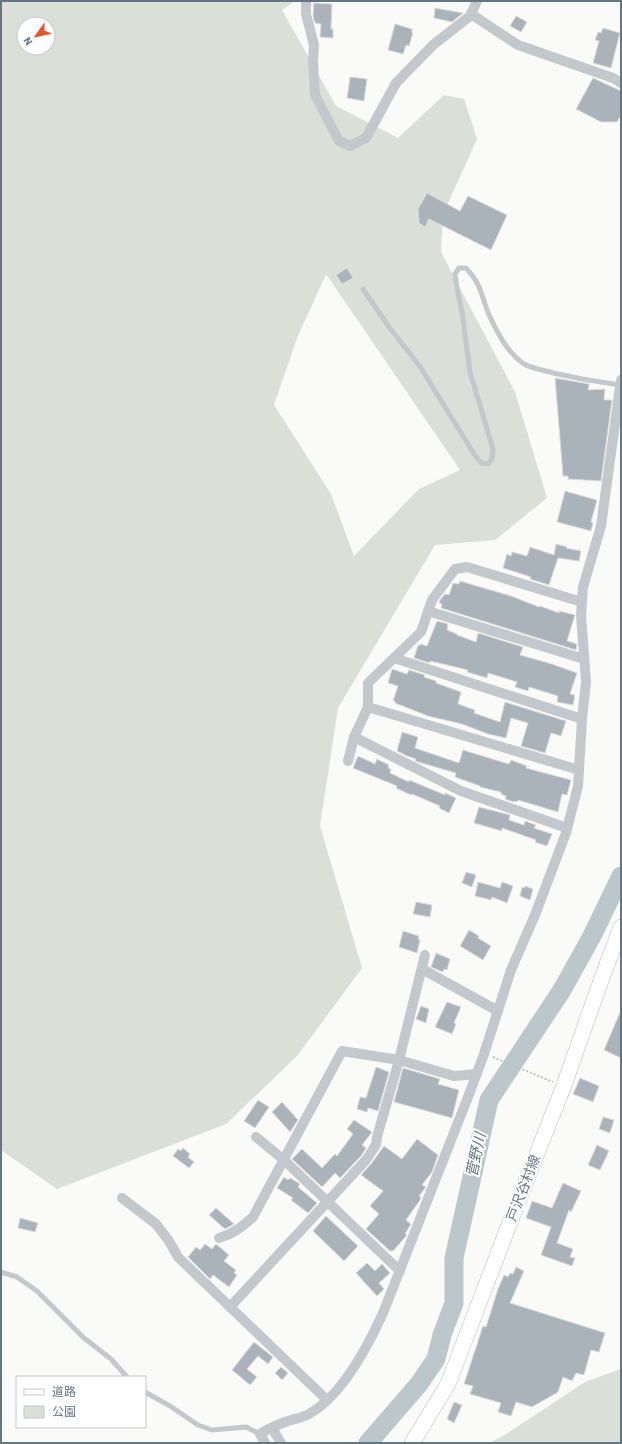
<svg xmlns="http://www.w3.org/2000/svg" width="622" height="1444" viewBox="0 0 622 1444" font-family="'Source Sans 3','Noto Sans JP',sans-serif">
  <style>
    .green { fill: #dadfd7; fill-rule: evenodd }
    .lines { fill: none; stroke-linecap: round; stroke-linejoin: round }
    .river { stroke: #bbc7cb; stroke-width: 19 }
    .building { fill: #aab3b9; stroke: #dcdcda }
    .secondary-casing { stroke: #b3babf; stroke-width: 16 }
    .path { stroke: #bbbfc2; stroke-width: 2; stroke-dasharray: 2 2; stroke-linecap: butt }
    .service { stroke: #c3c8cc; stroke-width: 5 }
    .minor { stroke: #c3c8cc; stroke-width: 10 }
    .secondary { stroke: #fff; stroke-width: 15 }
    .labels { text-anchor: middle; stroke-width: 4; stroke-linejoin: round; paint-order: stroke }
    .street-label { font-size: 14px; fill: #657683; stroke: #fff }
    .water-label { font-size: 15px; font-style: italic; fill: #60757c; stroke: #fff }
  </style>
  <rect width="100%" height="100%" fill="#fafaf8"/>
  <g class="green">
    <path d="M1 1H295L282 10 336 106 398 138 444 95 464 99 477 139 443 214 441 252 515 392 547 498 495 540 435 545 338 708 320 826 362 968 297 1056 226 1124 57 1189 1 1150ZM24 24H48V48H24ZM326 274 460 470 419 489 354 556 331 494 274 405 297 338Z"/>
    <polygon points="621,1369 621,1443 489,1443 503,1436 585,1382"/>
  </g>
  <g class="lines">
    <polyline class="river" points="368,1443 419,1384 436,1359 442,1335 454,1303 454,1258 489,1100 562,990 592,936 621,876"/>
  </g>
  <g class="building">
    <polygon points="314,3 332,4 331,29 333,29 333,38 320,37 321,24 315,23 313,16"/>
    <polygon points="435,8 463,13 452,22 434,18"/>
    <polygon points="516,16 527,22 521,32 510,26"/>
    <polygon points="395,24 412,29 412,33 413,33 409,46 406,45 403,54 388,50"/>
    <polygon points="603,28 620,33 611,68 593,63 599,41 595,40 598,32 601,33"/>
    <polygon points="350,77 367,79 364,101 347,98"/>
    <polygon points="593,78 621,91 621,115 617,122 601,122 576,109"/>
    <polygon points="427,193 460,211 468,196 507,215 491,250 429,219 425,227 419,223 418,209"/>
    <polygon points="347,268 353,278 342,284 336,275"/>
    <polygon points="555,378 589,384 588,390 605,389 604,400 612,400 601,481 568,479 568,476 563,476"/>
    <polygon points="565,491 597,500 591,522 593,523 591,531 557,522"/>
    <polygon points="556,544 567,547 566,548 581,551 579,561 558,558 549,585 530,579 531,577 503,568 507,554 511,556 512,552 527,556 530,547 554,555"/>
    <polygon points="460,581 511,596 539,607 540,606 559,613 559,611 575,615 567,641 577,644 576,650 441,608 442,604 439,603 440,600 445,594 449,595 453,583 459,584"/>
    <polygon points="437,621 448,624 447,630 457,634 457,635 476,642 478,633 523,647 520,655 552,664 577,673 570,694 575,695 573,705 557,702 558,696 529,687 528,691 515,687 517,682 488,673 487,678 467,672 468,670 430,661 430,663 414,658 418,645 420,646 420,644 427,646"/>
    <polygon points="392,669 407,674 409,670 425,675 424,677 436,681 436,683 461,692 458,704 475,710 474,713 500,722 505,702 566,721 561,736 551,733 545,753 521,746 528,723 511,718 506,738 488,734 462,724 428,716 395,703 395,701 393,701 398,686 388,683"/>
    <polygon points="402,732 418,737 415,748 459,763 463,750 509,764 511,760 527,766 526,768 571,780 567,795 562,794 558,812 518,800 517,802 514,801 514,802 505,799 506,796 501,794 501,792 480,787 480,786 455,777 456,773 415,761 416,759 407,756 397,751"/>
    <polygon points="358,756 375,764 377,759 389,765 388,768 391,769 390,773 409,782 409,780 445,795 445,793 456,798 449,813 439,808 440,806 412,794 411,795 396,788 397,786 353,768"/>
    <polygon points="479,807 510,815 509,820 524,825 525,821 536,825 534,828 552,834 547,846 535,842 536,840 502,828 502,831 474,823"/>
    <polygon points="466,872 476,875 472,887 462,883"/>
    <polygon points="478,882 500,888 502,882 513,886 507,903 492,897 491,900 475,896"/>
    <polygon points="525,886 533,889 530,900 520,896 522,887 524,888"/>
    <polygon points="416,902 432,905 430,917 413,914"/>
    <polygon points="469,930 479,936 478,938 491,946 483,960 460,946"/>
    <polygon points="403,931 419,936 418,939 420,940 417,953 399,947"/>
    <polygon points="436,953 450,959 447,970 444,969 443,972 431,967"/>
    <polygon points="447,1002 461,1007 454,1023 456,1024 452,1034 435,1027"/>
    <polygon points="421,1006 429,1009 426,1023 416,1019"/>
    <polygon points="621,1010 621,1058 604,1050"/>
    <polygon points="376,1067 389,1072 378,1111 368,1108 367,1112 357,1109 360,1097 366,1098"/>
    <polygon points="403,1068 440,1079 438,1084 459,1090 452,1118 394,1102"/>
    <polygon points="580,1078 599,1086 593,1102 573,1094"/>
    <polygon points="258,1100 269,1107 255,1128 244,1121"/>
    <polygon points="282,1102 298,1120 290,1132 272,1112"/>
    <polygon points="603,1117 614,1120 610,1133 599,1129"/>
    <polygon points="354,1120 372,1132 362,1145 366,1148 361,1156 340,1178 335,1173 322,1187 292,1159 302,1149 322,1168 335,1154 337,1156 353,1134 347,1129"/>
    <polygon points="417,1139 438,1155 432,1172 422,1185 426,1187 419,1196 421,1198 420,1200 406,1220 411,1224 405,1234 407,1235 393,1251 390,1251 366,1229 379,1214 370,1206 383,1191 361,1175 371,1164 384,1146 402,1159"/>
    <polygon points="597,1145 609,1151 600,1170 588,1165"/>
    <polygon points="183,1148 190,1154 188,1157 194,1162 189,1168 173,1156 178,1149 181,1151"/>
    <polygon points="284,1177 288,1180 290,1178 300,1184 298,1187 317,1203 308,1213 291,1200 293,1198 277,1188"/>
    <polygon points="563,1183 581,1191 571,1212 569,1210 557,1243 573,1249 570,1257 575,1258 572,1266 541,1255 551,1227 526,1218 532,1201 552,1208"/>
    <polygon points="216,1208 234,1224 225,1229 209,1215"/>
    <polygon points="326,1216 358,1246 344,1261 313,1231"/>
    <polygon points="20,1218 38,1223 35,1232 18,1228"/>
    <polygon points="205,1244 212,1249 216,1244 229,1255 224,1261 236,1270 234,1273 237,1275 229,1287 213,1275 210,1279 188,1257 196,1247 200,1250"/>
    <polygon points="367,1263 375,1271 382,1264 390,1273 379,1283 384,1289 377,1296 356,1273"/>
    <polygon points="516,1267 524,1271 510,1303 605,1333 599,1352 591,1350 584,1375 576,1373 572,1381 563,1377 558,1392 532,1407 516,1402 511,1416 498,1412 501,1403 470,1394 473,1386 464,1384 483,1326 486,1327 498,1289 504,1275 508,1277 510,1273 513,1274"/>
    <polygon points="254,1342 273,1357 268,1364 258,1356 247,1369 257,1377 250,1385 232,1370"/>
    <polygon points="281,1367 288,1373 282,1380 275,1373"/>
    <polygon points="454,1402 462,1405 454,1423 447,1419"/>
  </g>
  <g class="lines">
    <defs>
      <polyline id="secondary" points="412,1443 448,1384 519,1199 563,1088 603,975 621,927"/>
    </defs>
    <use href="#secondary" class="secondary-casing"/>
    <polyline class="path" points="493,1057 553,1082"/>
    <g class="service">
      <path d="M363 289 389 327 421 368 474 454 481 463 488 464 492 459 493 449 470 372 462 312 457 288 455 274 459 268H466C483 286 481 297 490 317 498 334 508 353 524 364 533 369 544 370 553 373 575 378 597 382 620 385"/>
      <polyline points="1,1272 17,1277 37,1291 84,1338 111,1359 127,1377"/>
      <polyline points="145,1392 170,1406 198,1425 212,1430 246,1427 260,1434"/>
    </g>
    <g class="minor">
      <polyline points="306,1 306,14 314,45 313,61 315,95 339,141 350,146 366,138 396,83 433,45 470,16 477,1"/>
      <polyline points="471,14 518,45 613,78 621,83"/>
      <polyline points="428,611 584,659"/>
      <polyline points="394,658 582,719"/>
      <polyline points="368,707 579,770"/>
      <polyline points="354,737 461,791 567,828"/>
      <polyline points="348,761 354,737 368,707 368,683 421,632 432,600 455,569 467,567 582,602"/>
      <polyline points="422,969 498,1011"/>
      <polyline points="256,1137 284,1160 400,1271"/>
      <polyline points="122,1198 156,1224 169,1241 178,1257 327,1400"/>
      <path d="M219 1238C233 1234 242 1227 253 1217L342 1051 399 1060 454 1076 477 1074"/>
      <polyline points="230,1307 366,1160 376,1145 377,1137 399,1060 425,955"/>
      <polyline points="272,1428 281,1443"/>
      <path d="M265 1443 260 1434C268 1429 277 1425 285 1422 293 1419 302 1418 309 1414 342 1396 368 1346 383 1313L468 1097 484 1054 511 970 535 915 566 833 578 786 582 719 586 682 581 615 583 587 601 526 621 380"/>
    </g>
    <use href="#secondary" class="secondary"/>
  </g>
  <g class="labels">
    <g class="street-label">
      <text transform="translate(523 1188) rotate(-69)" y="5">戸沢谷村線</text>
    </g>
    <g class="water-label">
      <text transform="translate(476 1155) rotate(-78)" y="5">菅野川</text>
    </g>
  </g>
  <rect width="622" height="1444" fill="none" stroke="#657683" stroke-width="4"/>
  <rect x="16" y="1376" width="130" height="52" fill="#ffffff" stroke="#c1c8cd"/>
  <rect x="24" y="1389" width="20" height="6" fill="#ffffff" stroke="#c1c8cd"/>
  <text x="52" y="1396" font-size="12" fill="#657683">道路</text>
  <rect x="24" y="1406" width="20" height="12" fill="#dadfd7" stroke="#c1c8cd"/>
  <text x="52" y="1416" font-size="12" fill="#657683">公園</text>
  <g transform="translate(36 36) rotate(237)"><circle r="19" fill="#ffffff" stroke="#c1c8cd"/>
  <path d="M0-3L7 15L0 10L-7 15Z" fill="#e4572e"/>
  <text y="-6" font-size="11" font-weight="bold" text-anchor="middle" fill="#657683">N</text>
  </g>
</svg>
